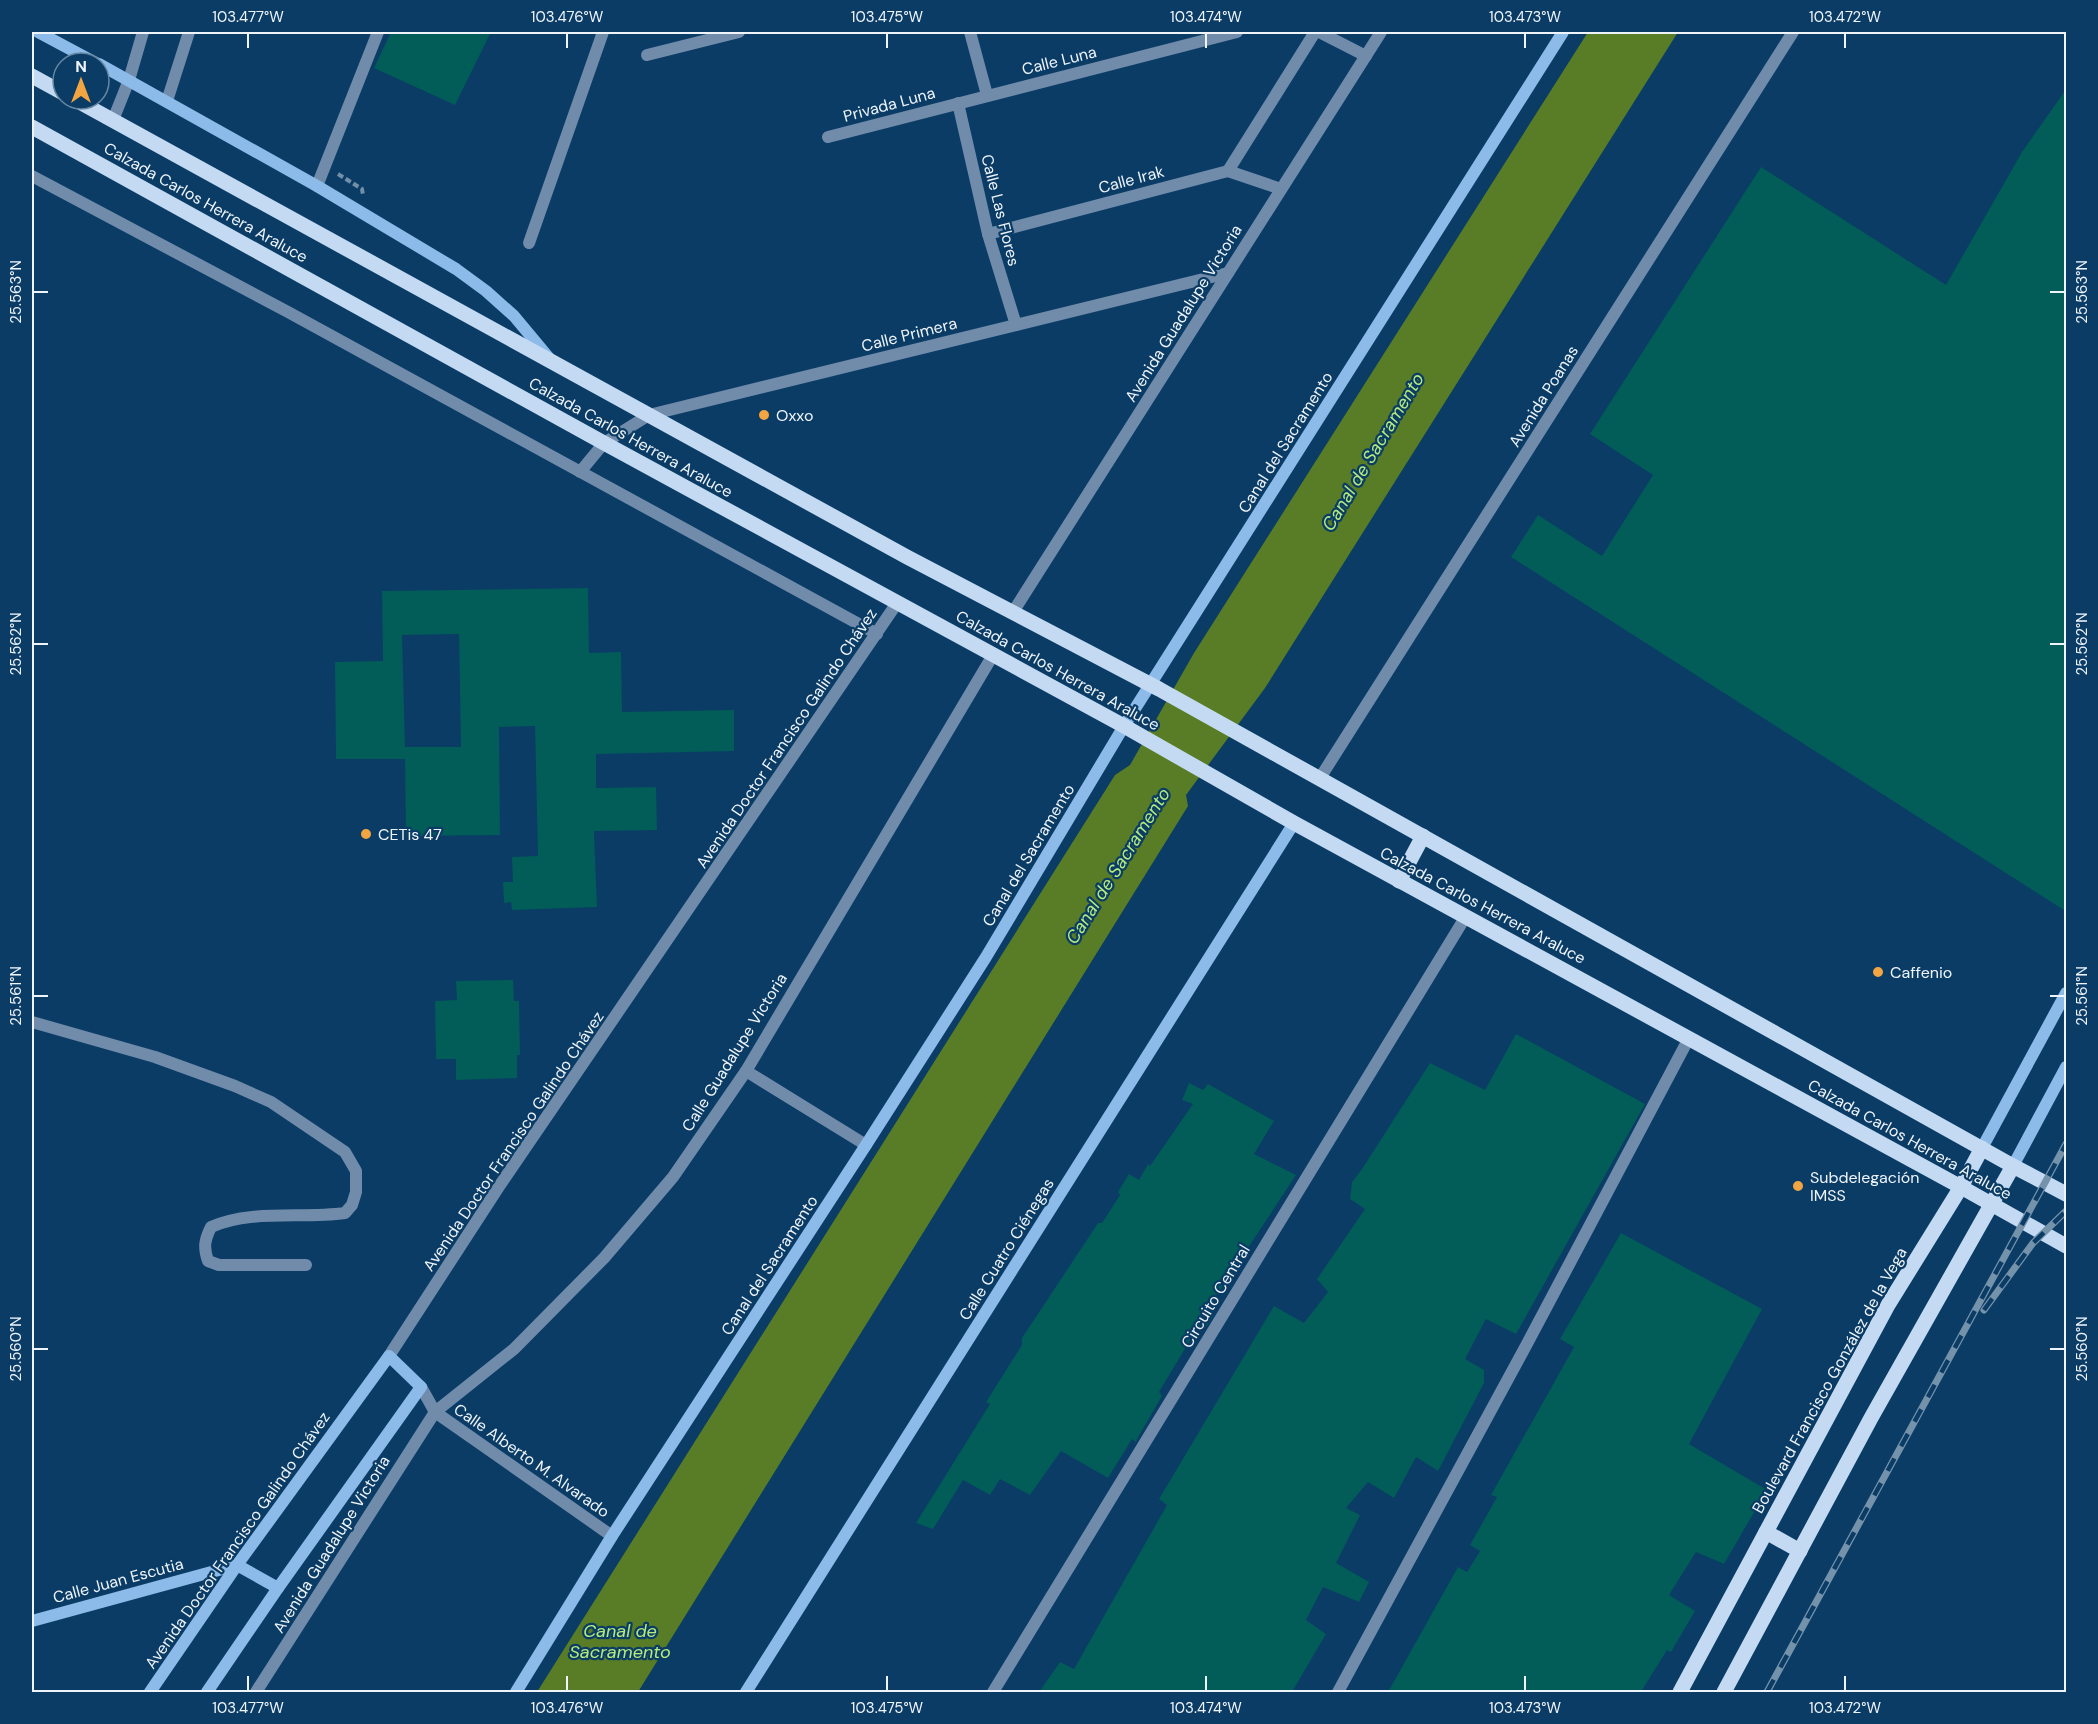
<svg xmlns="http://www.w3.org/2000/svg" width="2098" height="1724" viewBox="0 0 2098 1724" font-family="'DM Sans',sans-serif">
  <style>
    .water { fill: #587d26 }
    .building { fill: #025c58; fill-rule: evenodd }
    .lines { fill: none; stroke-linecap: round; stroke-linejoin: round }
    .path { stroke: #728fa9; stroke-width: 4; stroke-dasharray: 6 3; stroke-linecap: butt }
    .lane { stroke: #708caa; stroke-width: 12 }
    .street { stroke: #708caa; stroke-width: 12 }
    .secondary { stroke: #8cbae9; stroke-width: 12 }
    .primary { stroke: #c3daf2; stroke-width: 15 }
    .rail-casing { stroke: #7592ab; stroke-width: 7 }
    .rail { stroke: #0a3c66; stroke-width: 4.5; stroke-dasharray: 14; stroke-linecap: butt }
    .ticks { fill: none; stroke: #eff4fa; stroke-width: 2 }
    .poi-dot { fill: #f2a541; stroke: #0a3c66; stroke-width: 2 }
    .labels { text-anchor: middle; stroke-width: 4.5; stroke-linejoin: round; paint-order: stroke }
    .street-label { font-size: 16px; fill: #eff4fa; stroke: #0a3c66 }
    .poi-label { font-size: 16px; fill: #eff4fa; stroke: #0a3c66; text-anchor: start }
    .water-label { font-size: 18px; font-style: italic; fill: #b7ec7b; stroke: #0a3c66 }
    .neatline { fill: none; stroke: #eff4fa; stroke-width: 2 }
    .ticks-label { font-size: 15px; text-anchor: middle; fill: #eff4fa }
  </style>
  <rect width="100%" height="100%" fill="#0a3c66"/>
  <polygon class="water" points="1588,32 1678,32 1265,688 1186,795 1188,806 638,1692 537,1692 1115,775 1130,765 1194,653"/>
  <g class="building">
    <polygon points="391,32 491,32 455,105 374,68"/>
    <polygon points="2067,88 2067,912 1511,557 1538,515 1602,556 1653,475 1590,434 1761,167 1946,285 2022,152"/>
    <path d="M588 588 589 653 621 652 622 712 734 710V751L596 754V788L656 787 657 830 594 831 597 907 512 910 511 902 504 903 503 882H513L512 857 538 856 535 726 499 727 500 835 406 836 405 759H336L335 662 383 661 382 591ZM459 634 461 747H405L402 635Z"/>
    <polygon points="513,980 514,1001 519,1001 520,1055 517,1055 517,1078 456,1080 456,1059 436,1059 435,1001 457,1000 456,981"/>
    <polygon points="1516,1034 1645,1104 1516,1334 1486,1319 1465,1359 1484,1370 1484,1383 1438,1471 1416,1457 1394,1498 1368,1482 1346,1508 1360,1515 1336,1563 1369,1582 1359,1602 1323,1587 1306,1620 1326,1634 1292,1692 1039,1692 1060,1662 1074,1669 1167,1505 1159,1499 1274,1306 1304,1323 1328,1292 1317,1279 1365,1209 1350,1199 1352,1182 1362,1169 1430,1063 1485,1090"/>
    <polygon points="1189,1083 1203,1090 1208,1084 1274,1121 1254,1154 1296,1175 1207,1310 1213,1316 1204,1330 1198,1327 1159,1392 1162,1396 1137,1439 1136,1442 1132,1439 1108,1478 1061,1451 1030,1495 1000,1479 990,1495 963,1480 933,1529 916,1523 990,1404 986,1402 1022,1345 1022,1338 1098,1223 1102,1223 1120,1195 1118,1192 1129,1174 1139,1180 1148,1164 1150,1166 1193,1104 1182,1100"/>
    <polygon points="1621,1233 1762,1309 1689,1444 1767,1490 1724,1564 1696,1552 1669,1595 1695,1611 1671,1652 1667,1650 1641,1692 1388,1692 1458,1567 1467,1572 1480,1551 1470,1545 1497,1497 1491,1495 1574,1347 1560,1339"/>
  </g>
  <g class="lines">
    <polyline class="path" points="338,174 362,189 363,195"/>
    <g class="lane">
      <polyline points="167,101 189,32"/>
      <polyline points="32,176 288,312 877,634"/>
      <polyline points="317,186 378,32"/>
      <polyline points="529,243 603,32"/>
      <polyline points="580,472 604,443"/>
      <path d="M32 1022 155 1057 235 1086 271 1102 345 1152 356 1171V1192L352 1205 345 1213C301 1219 252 1209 211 1227 205 1239 203 1247 208 1261L219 1265H306"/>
      <polyline points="993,1692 1466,916"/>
      <polyline points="1338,1692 1528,1342 1689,1038"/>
    </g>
    <g class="street">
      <polyline points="970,32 987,95"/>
      <polyline points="1319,32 1366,56"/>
      <polyline points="647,55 739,32"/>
      <polyline points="958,103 988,234 1016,325"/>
      <polyline points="113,120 129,80 143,32"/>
      <polyline points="828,137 1237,32"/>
      <polyline points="1228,171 1315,32"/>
      <polyline points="988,234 1228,171 1281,189"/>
      <polyline points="604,443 649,415 1228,273"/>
      <polyline points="1013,612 1381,32"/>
      <polyline points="1320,778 1793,32"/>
      <polyline points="746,1071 866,1145"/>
      <polyline points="389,1356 500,1185 897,603"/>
      <polyline points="421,1387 435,1412 612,1536"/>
      <polyline points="256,1692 435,1412 514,1349 604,1258 673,1177 746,1071 993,655"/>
    </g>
    <g class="secondary">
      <polyline points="38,32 96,63"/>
      <polyline points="99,64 317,186 456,269 486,291 514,316 549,358"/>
      <polyline points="1982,1148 2066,993"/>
      <polyline points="2013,1166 2066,1067"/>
      <polyline points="32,1621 237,1565 278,1588"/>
      <polyline points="150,1692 237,1565 389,1356 421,1387 278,1588 207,1692"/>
      <polyline points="516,1692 612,1536 866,1145 986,957 1124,726 1563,32"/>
      <polyline points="746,1692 1294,823"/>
    </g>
    <g class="primary">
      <polyline points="32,76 63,93"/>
      <polyline points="74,99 907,557 1159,689 2013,1166 2066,1194"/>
      <polyline points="32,127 604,443 1124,726 1294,823 1961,1187 2066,1246"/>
      <polyline points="1399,881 1423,836"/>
      <polyline points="1766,1532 1800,1551"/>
      <polyline points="1680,1692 1888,1305 1961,1187 1982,1148"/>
      <polyline points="1724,1692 1871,1418 2013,1166"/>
    </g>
    <defs>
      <g id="rail">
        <polyline points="1984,1310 2033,1243 2066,1211"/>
        <polyline points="1767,1692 2066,1144"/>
      </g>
    </defs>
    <use href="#rail" class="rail-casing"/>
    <use href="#rail" class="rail"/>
  </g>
  <path class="ticks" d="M248 33V48M567 33V48M887 33V48M1206 33V48M1525 33V48M1845 33V48M33 292H48M2050 292H2065M33 644H48M2050 644H2065M33 996H48M2050 996H2065M33 1349H48M2050 1349H2065M248 1676V1691M567 1676V1691M887 1676V1691M1206 1676V1691M1525 1676V1691M1845 1676V1691"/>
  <g class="poi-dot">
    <circle cx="764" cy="415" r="6"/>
    <circle cx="366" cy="834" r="6"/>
    <circle cx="1878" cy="972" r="6"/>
    <circle cx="1798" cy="1186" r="6"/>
  </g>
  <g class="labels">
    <g class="street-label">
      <text transform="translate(1059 60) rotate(-14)" y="6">Calle Luna</text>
      <text transform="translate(889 104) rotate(-15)" y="6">Privada Luna</text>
      <text transform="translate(1131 179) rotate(-15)" y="6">Calle Irak</text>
      <text transform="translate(206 202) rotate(29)" y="6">Calzada Carlos Herrera Araluce</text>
      <text transform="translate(1001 210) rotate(76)" y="6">Calle Las Flores</text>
      <text transform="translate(1183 313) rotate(-58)" y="6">Avenida Guadalupe Victoria</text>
      <text transform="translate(909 334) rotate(-14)" y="6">Calle Primera</text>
      <text transform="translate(1543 396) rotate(-58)" y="6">Avenida Poanas</text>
      <text transform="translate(631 437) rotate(29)" y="6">Calzada Carlos Herrera Araluce</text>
      <text transform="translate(1285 442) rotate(-58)" y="6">Canal del Sacramento</text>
      <text transform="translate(1058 670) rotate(29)" y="6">Calzada Carlos Herrera Araluce</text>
      <text transform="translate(786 738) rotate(-56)" y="6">Avenida Doctor Francisco Galindo Chávez</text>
      <text transform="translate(1028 855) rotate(-59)" y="6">Canal del Sacramento</text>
      <text transform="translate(1483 905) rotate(28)" y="6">Calzada Carlos Herrera Araluce</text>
      <text transform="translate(734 1052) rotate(-58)" y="6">Calle Guadalupe Victoria</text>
      <text transform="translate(1910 1139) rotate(29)" y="6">Calzada Carlos Herrera Araluce</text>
      <text transform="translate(513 1141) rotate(-56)" y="6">Avenida Doctor Francisco Galindo Chávez</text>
      <text transform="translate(1006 1249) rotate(-58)" y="6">Calle Cuatro Ciénegas</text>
      <text transform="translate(769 1265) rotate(-57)" y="6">Canal del Sacramento</text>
      <text transform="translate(1215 1296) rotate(-59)" y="6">Circuito Central</text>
      <text transform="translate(1829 1380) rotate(-61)" y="6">Boulevard Francisco González de la Vega</text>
      <text transform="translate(532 1460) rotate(35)" y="6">Calle Alberto M. Alvarado</text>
      <text transform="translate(237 1540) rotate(-55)" y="6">Avenida Doctor Francisco Galindo Chávez</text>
      <text transform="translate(331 1544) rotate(-58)" y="6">Avenida Guadalupe Victoria</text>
      <text transform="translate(118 1580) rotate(-15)" y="6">Calle Juan Escutia</text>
    </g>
    <g class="poi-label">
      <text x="776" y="421">Oxxo</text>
      <text x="378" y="840">CETis 47</text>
      <text x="1890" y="978">Caffenio</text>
      <text x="1810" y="1183">Subdelegación<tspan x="1810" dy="18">IMSS</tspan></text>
    </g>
    <g class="water-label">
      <text transform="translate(1373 452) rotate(-59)" y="6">Canal de Sacramento</text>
      <text transform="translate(1118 866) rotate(-58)" y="6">Canal de Sacramento</text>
      <text x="620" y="1637">Canal de<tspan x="620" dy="21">Sacramento</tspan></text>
    </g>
  </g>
  <rect width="2098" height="1724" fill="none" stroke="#0a3c66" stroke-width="66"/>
  <g transform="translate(81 81)"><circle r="28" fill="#0a3c66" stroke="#6686a1" stroke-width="1.5"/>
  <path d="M0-4.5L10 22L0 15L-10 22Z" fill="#f2a541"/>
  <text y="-9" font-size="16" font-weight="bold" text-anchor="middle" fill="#eff4fa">N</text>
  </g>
  <rect x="33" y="33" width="2032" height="1658" class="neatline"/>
  <g class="ticks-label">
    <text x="248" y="22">103.477°W</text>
    <text x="567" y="22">103.476°W</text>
    <text x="887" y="22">103.475°W</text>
    <text x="1206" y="22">103.474°W</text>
    <text x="1525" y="22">103.473°W</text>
    <text x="1845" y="22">103.472°W</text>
    <text transform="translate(16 292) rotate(-90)" y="5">25.563°N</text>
    <text transform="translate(2082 292) rotate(-90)" y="5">25.563°N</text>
    <text transform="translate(16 644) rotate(-90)" y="5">25.562°N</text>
    <text transform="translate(2082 644) rotate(-90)" y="5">25.562°N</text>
    <text transform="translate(16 996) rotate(-90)" y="5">25.561°N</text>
    <text transform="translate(2082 996) rotate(-90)" y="5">25.561°N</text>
    <text transform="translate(16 1349) rotate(-90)" y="5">25.560°N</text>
    <text transform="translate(2082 1349) rotate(-90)" y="5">25.560°N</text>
    <text x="248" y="1713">103.477°W</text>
    <text x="567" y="1713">103.476°W</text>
    <text x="887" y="1713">103.475°W</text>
    <text x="1206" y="1713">103.474°W</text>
    <text x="1525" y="1713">103.473°W</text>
    <text x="1845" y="1713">103.472°W</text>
  </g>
</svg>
